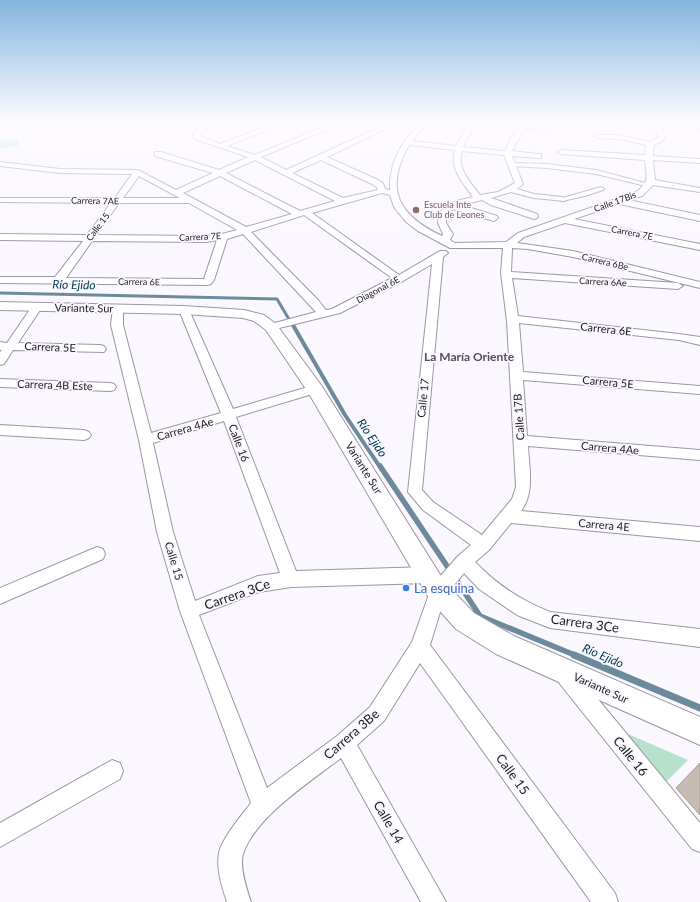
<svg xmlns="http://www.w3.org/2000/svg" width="700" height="902" viewBox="0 0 700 902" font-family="Lato,sans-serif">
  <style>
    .green { fill: #b7e1cc }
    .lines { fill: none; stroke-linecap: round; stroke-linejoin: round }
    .stream-far3 { stroke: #6b8a9a; stroke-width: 3 }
    .stream-far2 { stroke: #6b8a9a; stroke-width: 4 }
    .stream-far1 { stroke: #6b8a9a; stroke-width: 5.5 }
    .stream { stroke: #6b8a9a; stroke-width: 7 }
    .building { fill: #c7bcb3; stroke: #a69b92 }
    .pedestrian-casing { stroke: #9b96a2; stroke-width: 2 }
    .minor-casing { stroke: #9b96a2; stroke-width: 2 }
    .secondary-casing { stroke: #9b96a2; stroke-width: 2 }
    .pedestrian { fill: #fff; fill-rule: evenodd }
    .minor { fill: #fff; fill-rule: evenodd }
    .secondary { fill: #fff; fill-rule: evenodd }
    .education-dot { fill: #8d6e63; stroke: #faf7fe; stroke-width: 1.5 }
    .shop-dot { fill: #3f7fe0; stroke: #faf7fe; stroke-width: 1.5 }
    .labels { text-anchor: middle; stroke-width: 3.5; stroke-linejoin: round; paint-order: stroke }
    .far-street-label { font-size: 9px; fill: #1d1b1f; stroke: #faf7fe }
    .far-education-label { font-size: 9px; fill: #785e54; stroke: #faf7fe; text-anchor: start }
    .street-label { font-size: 11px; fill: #1d1b1f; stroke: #faf7fe }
    .water-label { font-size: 12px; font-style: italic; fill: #004257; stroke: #faf7fe }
    .neighbourhood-label { font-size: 12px; font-weight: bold; fill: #534e58; stroke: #faf7fe }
    .near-shop-label { font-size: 13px; fill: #366cbe; stroke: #faf7fe; text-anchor: start }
    .near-street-label { font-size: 13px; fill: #1d1b1f; stroke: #faf7fe }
  </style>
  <rect width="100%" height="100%" fill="#faf7fe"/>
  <g class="green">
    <polygon points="16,138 20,145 0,149 0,141"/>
    <polygon points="612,727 688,760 663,785"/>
  </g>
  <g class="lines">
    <polyline class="stream-far3" points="0,293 277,299 290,321"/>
    <polyline class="stream-far2" points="290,320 345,415 380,467"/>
    <g class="stream-far1">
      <polyline points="380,466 451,572"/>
      <polyline points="455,578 480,616 577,656"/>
    </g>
    <polyline class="stream" points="574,655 700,708"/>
  </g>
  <polygon class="building" points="700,763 700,815 676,788"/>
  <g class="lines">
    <defs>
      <g id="pedestrian">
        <polygon points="513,163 547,164 596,170 653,185 650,187 596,174 547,168 511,166 511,164"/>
        <polygon points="601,187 604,189 603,190 585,196 562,201 559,199"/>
      </g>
      <g id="minor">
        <path d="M209 123H217L203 130 200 136 220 144 276 123H284L283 124 227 146 255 155 333 123H341L340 124 261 157 286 170 389 123H397L396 124 327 157 378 180 383 183 385 189 390 190C389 163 402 140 421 123H427L412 141 456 146 469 123H475L463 147 505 151 511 138 523 123 546 126 550 123H557L547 130 525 128 512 151 538 154H541V158L512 156 523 184 517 189 534 194 562 197 566 199 565 201 534 198 511 192 491 198 537 214 538 216 537 218 534 219 491 205 482 200 462 205 497 216 498 218 494 221 453 209 446 215V223L453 234 450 240 455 243 506 242 518 233 636 192C651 181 646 176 645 160L561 154 557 152 561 150 645 155 646 145 620 139 598 138 595 136 596 135H620L649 142 659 137 655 129 645 123C656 122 661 127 665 137L662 141 654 145 653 156 700 159V163L653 160 655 180 700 188V192L653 185 642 196 628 200 700 215V221L619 204 574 219 700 244V250L565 223 524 237 517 243 573 251 700 282V288L573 257 528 249 512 248 511 272 678 283 683 286 678 289 512 278 518 316 679 334 700 337V345L679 340 519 323 523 372 700 386V394L523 380 527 436 700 450V460L528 446C529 467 535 493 521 511L700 527V541L511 523 489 550 475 562C497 585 520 600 550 612L700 629V647L550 628 517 615 479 589 464 573 445 596 430 645 615 893 618 902H591L420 663 384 721 357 745 446 902H421L341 758C311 781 255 817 243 854 239 867 247 890 251 902H227C222 887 216 869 219 853 222 838 242 815 251 803L180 611 157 532 139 440 111 325 113 308 118 305 123 308V325L151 433 221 413 179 310 180 308H188L189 310 233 409 315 385 319 386 321 389 319 392 236 417 296 571 429 567 435 570 437 575 435 580 429 583 291 587 259 592 199 615 267 788 337 736 370 707 412 642 432 586 458 556 471 545 423 510 408 492 432 264 403 281 340 313 271 330 267 329 265 327 267 325 316 312 243 234 227 239 214 280 211 284 207 285 0 283V277H55L83 241 0 240V234L87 235 111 203 0 202V198H115L132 174 60 173 0 166V162L60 169 138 170 176 190 213 173 155 156V152H161L219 170 248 157 197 140 193 136C196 129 201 125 209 123ZM409 145 455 150C449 168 463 183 473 197L456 201 439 212 438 223 443 234 442 236C400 216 383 191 409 145ZM462 151 504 155 515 183 498 192 480 195C470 182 456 168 462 151ZM255 160 335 201 300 211 226 173ZM321 160 372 184 376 186 378 190 343 198 292 173ZM139 176 180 198H123ZM220 176 292 214 246 227 183 193ZM382 193 390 195 394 207 406 222 418 231 450 248H503L501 273 507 321 516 487 512 499 482 535 433 502 422 490 443 257 448 253 446 251H440L399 275 312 213ZM119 203H189L237 230 222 234 206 236 96 235ZM304 215 392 278 332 309 326 310 318 300 251 232ZM217 240 204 279 66 278 92 241 206 242ZM224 421 280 573 258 576 195 601 173 532 153 443Z"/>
        <polygon points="693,123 699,123 700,129"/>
        <polygon points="37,304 42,307 18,343 100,345 104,346 106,349 104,352 13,350 4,364 0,365 0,352 2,350 0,350 0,342 7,343 33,305"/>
        <polygon points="0,379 110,383 114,384 116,387 114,390 110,391 0,387"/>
        <polygon points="0,425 84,430 89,432 91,435 89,438 84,440 0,435"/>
        <polygon points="97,547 103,549 105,554 103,559 0,604 0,588"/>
        <polygon points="567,667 574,670 700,823 700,852 692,849 560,684 557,677 560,670"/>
        <polygon points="112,760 120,763 123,771 120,779 0,847 0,823"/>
      </g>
      <polygon id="secondary" points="0,302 184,306 244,310 264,315 276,324 321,385 446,584 474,613 514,636 700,717 700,745 496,654 456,629 430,600 308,392 266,330 254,321 243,318 184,314 0,310"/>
    </defs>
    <use href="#pedestrian" class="pedestrian-casing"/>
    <use href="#minor" class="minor-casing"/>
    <use href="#secondary" class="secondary-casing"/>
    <use href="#pedestrian" class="pedestrian"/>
    <use href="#minor" class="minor"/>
    <use href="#secondary" class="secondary"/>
  </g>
  <linearGradient id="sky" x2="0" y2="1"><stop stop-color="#83b6de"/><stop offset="0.49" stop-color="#fdfbff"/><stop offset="1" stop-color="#fdfbff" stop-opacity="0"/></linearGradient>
  <rect width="700" height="249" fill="url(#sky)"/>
  <circle class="education-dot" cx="416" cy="210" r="4"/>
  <circle class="shop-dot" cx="406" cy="588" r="4"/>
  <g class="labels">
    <g class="far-street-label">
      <text transform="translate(95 201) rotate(1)" y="3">Carrera 7AE</text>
      <text transform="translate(615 202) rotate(-20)" y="3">Calle 17Bis</text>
      <text transform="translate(98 227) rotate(-53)" y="3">Calle 15</text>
      <text transform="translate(632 233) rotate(11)" y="3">Carrera 7E</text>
      <text transform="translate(200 237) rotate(-3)" y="3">Carrera 7E</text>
      <text transform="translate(605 262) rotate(13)" y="3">Carrera 6Be</text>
      <text transform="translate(139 282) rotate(1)" y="3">Carrera 6E</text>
      <text transform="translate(603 282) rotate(3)" y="3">Carrera 6Ae</text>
      <text transform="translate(378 290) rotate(-28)" y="3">Diagonal 6E</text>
    </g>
    <g class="far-education-label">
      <text x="424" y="208">Escuela Inte<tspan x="424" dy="10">Club de Leones</tspan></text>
    </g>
    <g class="street-label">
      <text transform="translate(84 308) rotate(1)" y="4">Variante Sur</text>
      <text transform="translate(606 329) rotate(6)" y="4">Carrera 6E</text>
      <text transform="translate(50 347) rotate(2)" y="4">Carrera 5E</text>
      <text transform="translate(608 382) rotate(5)" y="4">Carrera 5E</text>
      <text transform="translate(55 385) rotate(2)" y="4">Carrera 4B Este</text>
      <text transform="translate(423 398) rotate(-84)" y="4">Calle 17</text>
      <text transform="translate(519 417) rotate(-94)" y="4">Calle 17B</text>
      <text transform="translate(185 429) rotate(-16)" y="4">Carrera 4Ae</text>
      <text transform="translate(239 443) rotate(69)" y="4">Calle 16</text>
      <text transform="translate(610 448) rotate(5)" y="4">Carrera 4Ae</text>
      <text transform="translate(364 468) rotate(58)" y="4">Variante Sur</text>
      <text transform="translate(604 525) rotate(5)" y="4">Carrera 4E</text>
      <text transform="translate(174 561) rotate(73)" y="4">Calle 15</text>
      <text transform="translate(601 688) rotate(24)" y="4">Variante Sur</text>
    </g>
    <g class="water-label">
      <text transform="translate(74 285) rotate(1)" y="4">Río Ejido</text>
      <text transform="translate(372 438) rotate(56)" y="4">Río Ejido</text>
      <text transform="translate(603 656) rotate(23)" y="4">Río Ejido</text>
    </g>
    <g class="neighbourhood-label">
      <text x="469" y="361">La María Oriente</text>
    </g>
    <g class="near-shop-label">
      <text x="414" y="593">La esquina</text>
    </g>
    <g class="near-street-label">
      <text transform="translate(237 594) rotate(-19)" y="5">Carrera 3Ce</text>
      <text transform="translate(585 623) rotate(8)" y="5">Carrera 3Ce</text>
      <text transform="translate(351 734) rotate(-41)" y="5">Carrera 3Be</text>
      <text transform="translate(631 756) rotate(51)" y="5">Calle 16</text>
      <text transform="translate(513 774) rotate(54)" y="5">Calle 15</text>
      <text transform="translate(389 822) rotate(60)" y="5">Calle 14</text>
    </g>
  </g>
</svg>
